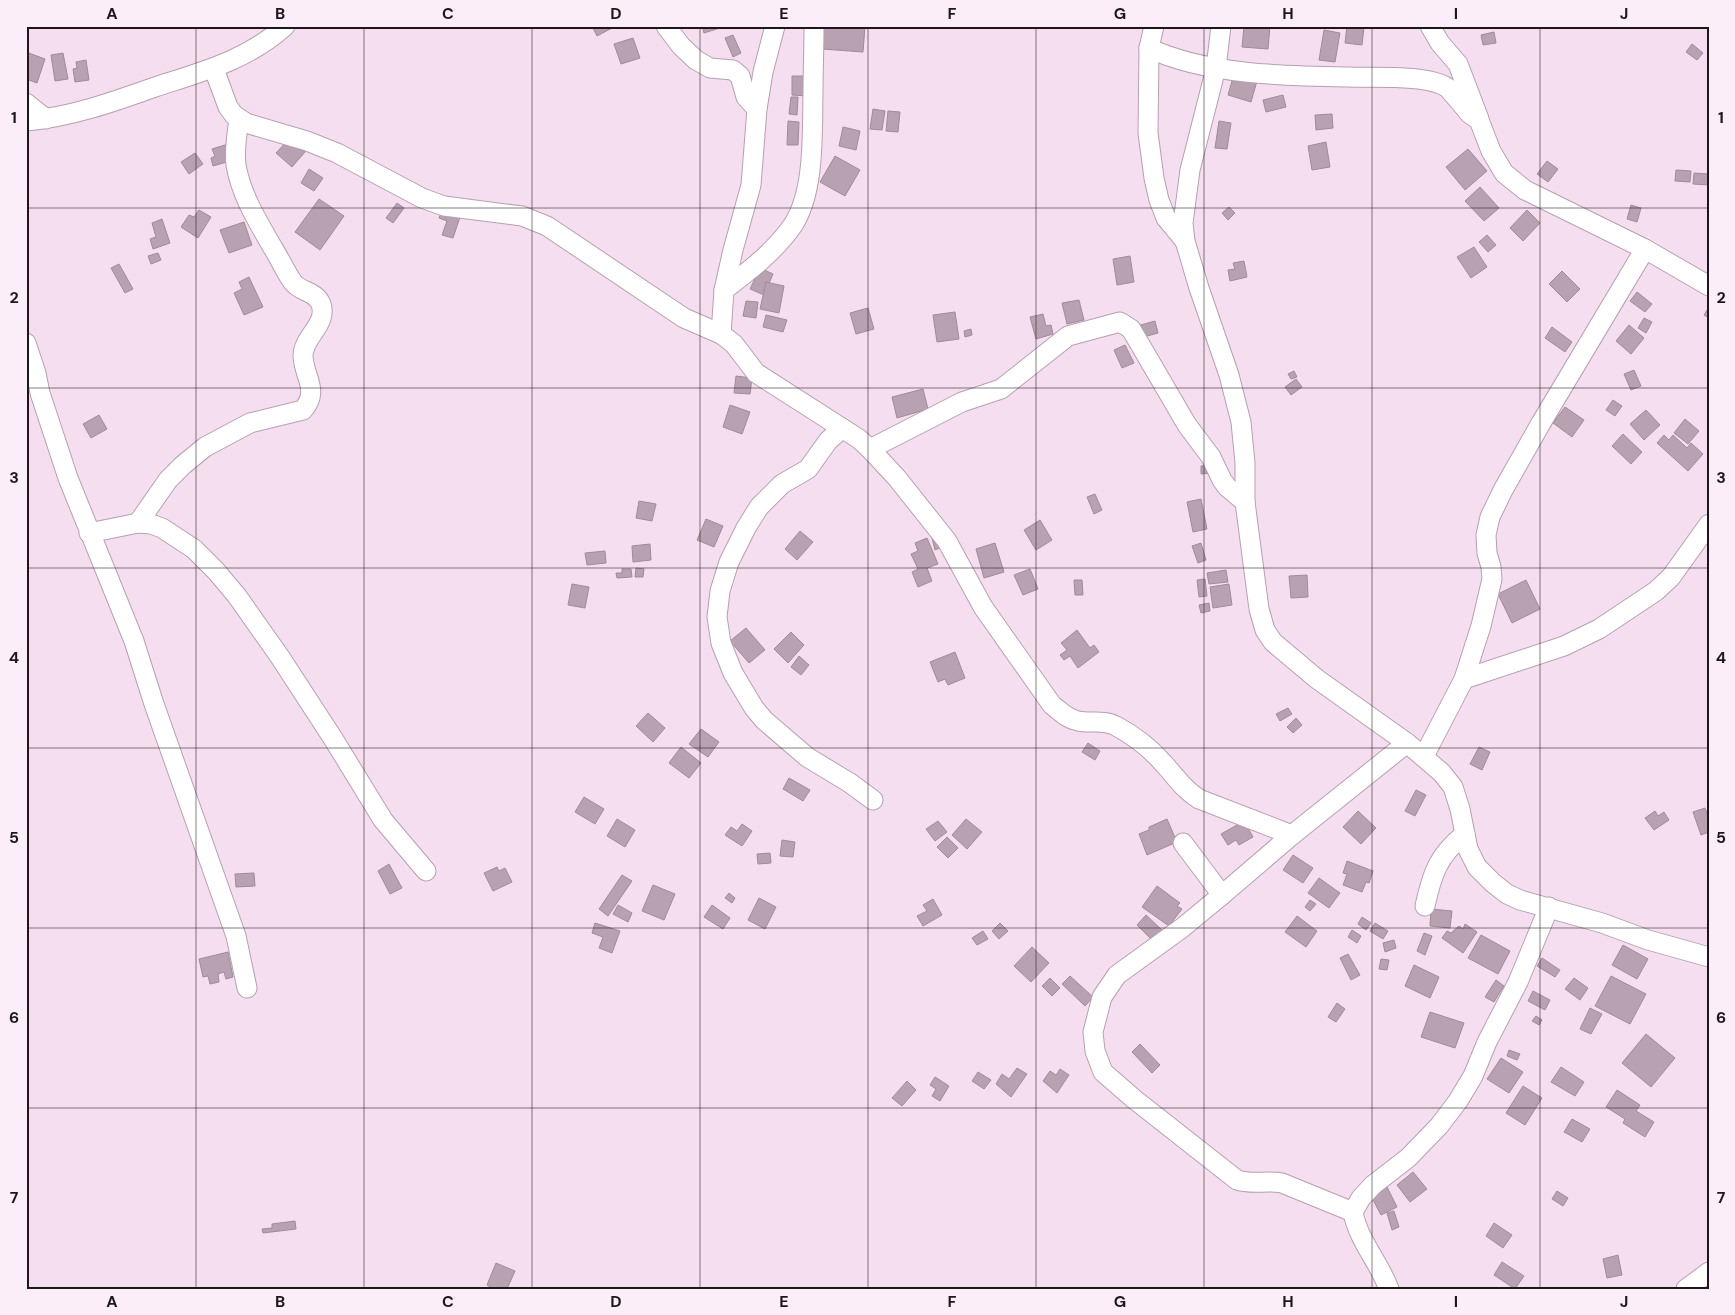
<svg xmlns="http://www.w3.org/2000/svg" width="1735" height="1315" viewBox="0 0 1735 1315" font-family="'DM Sans',sans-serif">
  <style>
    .building { fill: #b8a2b2; stroke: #a18b9b }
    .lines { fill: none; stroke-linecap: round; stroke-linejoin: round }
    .minor-casing { stroke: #b6a0b0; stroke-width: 21 }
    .minor { stroke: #fff; stroke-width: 19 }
    .grid { fill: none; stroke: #1d161b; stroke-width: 1; stroke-opacity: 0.55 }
    .neatline { fill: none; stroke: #1d161b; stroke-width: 2 }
    .grid-label { font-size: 16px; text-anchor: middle; font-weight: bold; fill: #1d161b }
  </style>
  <rect width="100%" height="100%" fill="#f5deef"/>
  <g class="building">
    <polygon points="592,26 613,26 614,27 597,36"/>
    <polygon points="702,26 726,26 704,33"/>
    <polygon points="823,26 865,26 863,52 822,49"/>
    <polygon points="1244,26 1270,26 1268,49 1242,47"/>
    <polygon points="1347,26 1364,27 1362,45 1345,43"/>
    <polygon points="1324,30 1340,33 1335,62 1319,60"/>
    <polygon points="1494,32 1496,43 1483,45 1481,35"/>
    <polygon points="733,35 741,53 733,57 725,38"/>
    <polygon points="633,38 640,58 621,64 614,44"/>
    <polygon points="1692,44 1703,53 1697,60 1686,52"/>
    <polygon points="26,52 45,59 37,83 26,79 28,67 26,66"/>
    <polygon points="63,53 68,79 55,81 51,55"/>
    <polygon points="86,60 89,80 75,82 73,69 77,68 76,62"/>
    <polygon points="1234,74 1257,81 1251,102 1228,95"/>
    <polygon points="792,76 808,76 808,96 792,95"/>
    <polygon points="1283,95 1286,107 1266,112 1263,100"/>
    <polygon points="791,97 798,97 797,115 789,114"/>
    <polygon points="873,109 885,111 882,130 870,129"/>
    <polygon points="888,111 900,112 898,132 886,131"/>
    <polygon points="1332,114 1333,128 1316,130 1315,115"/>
    <polygon points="788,121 799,122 798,145 787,145"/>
    <polygon points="1219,121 1231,123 1227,149 1215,148"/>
    <polygon points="843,127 860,131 856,150 839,146"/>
    <polygon points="289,139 305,152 292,167 276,153"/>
    <polygon points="1326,142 1330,167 1312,170 1308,146"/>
    <polygon points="228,144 233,160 213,166 211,158 215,156 212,149"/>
    <polygon points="1468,149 1487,171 1465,190 1446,167"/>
    <polygon points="195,153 203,164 189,174 181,162"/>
    <polygon points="835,156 860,170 845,196 820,182"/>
    <polygon points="1547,161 1558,169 1548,182 1537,174"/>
    <polygon points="309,169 323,178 314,191 301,183"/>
    <polygon points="1676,170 1691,171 1690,182 1675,181"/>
    <polygon points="1694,173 1709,174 1709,185 1693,184"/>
    <polygon points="1480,187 1499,208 1484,221 1465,201"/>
    <polygon points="319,199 344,216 320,250 295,232"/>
    <polygon points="397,203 404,208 393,223 386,218"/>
    <polygon points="1631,205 1641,208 1637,222 1627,219"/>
    <polygon points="1229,207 1235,213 1228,220 1222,213"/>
    <polygon points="199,210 211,217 198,238 181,227 189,215 194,217"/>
    <polygon points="442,210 460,217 453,238 442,235 447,221 439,218"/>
    <polygon points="1527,210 1540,223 1523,241 1510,228"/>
    <polygon points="162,219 170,243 153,249 150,239 156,237 152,223"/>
    <polygon points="244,222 252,245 229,253 220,230"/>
    <polygon points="1487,235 1496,245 1488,252 1479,242"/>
    <polygon points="1474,247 1487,267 1471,278 1457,257"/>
    <polygon points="158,253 161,260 151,264 148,256"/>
    <polygon points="1130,256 1134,282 1117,285 1113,259"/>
    <polygon points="1244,261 1247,277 1230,281 1228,270 1235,269 1233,263"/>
    <polygon points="119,264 133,289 125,293 111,268"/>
    <polygon points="760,268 773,274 764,295 750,289"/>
    <polygon points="1562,271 1580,289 1567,302 1549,284"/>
    <polygon points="249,277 263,307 244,315 234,293 242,289 239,282"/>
    <polygon points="766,282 784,286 779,313 760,309"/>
    <polygon points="1637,292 1652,304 1645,312 1630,301"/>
    <polygon points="1079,300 1084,320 1067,324 1062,303"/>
    <polygon points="746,301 758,302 756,318 743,316"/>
    <polygon points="1709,307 1709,318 1704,315"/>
    <polygon points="868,308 874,329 856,334 850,313"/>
    <polygon points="955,312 959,339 937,342 933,315"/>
    <polygon points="1043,314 1046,326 1051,325 1053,334 1036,339 1030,317"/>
    <polygon points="766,315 787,320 783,332 763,327"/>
    <polygon points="1644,318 1652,322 1646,333 1638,328"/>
    <polygon points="1155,321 1158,333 1140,338 1137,326"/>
    <polygon points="1629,325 1644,338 1631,354 1616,341"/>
    <polygon points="1552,327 1572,342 1565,352 1545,338"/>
    <polygon points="971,329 972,335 965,337 964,331"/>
    <polygon points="1125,345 1134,363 1122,368 1114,350"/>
    <polygon points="1634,370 1641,386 1631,390 1624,374"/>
    <polygon points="1294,371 1297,377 1291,379 1288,374"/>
    <polygon points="736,376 752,378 750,394 734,393"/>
    <polygon points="1296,379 1302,387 1291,395 1285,387"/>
    <polygon points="923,389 928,409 897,418 892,397"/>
    <polygon points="1613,400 1622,406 1615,416 1606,410"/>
    <polygon points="730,405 750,412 742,434 723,427"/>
    <polygon points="1565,407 1584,420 1572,437 1553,423"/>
    <polygon points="1646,410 1660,425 1644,440 1630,424"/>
    <polygon points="99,415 107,429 91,438 83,424"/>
    <polygon points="1685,419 1699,431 1688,444 1674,433"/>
    <polygon points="1623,434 1642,452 1631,464 1612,446"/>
    <polygon points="1664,435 1669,440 1673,435 1687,448 1691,443 1703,454 1688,471 1657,443"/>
    <polygon points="1212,465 1212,473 1201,474 1201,466"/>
    <polygon points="1095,494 1102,510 1094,514 1087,497"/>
    <polygon points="1201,499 1207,529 1193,532 1187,502"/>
    <polygon points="639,501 656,504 652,521 636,518"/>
    <polygon points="706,519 723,526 714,547 697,540"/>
    <polygon points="1040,520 1052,540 1036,550 1024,530"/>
    <polygon points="800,531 813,542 797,560 785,549"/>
    <polygon points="939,536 942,547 935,550 932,538"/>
    <polygon points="927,538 938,564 927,568 932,581 918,587 912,572 918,569 911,554 918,551 915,543"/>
    <polygon points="995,543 1004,572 984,578 976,549"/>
    <polygon points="1201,543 1206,560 1198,563 1192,546"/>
    <polygon points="650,544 651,560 633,562 632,546"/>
    <polygon points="605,551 606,563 587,565 585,553"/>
    <polygon points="636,568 644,569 643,577 635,577"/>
    <polygon points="622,569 631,569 632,577 617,578 616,573 622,573"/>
    <polygon points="1030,569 1038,589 1023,595 1014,575"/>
    <polygon points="1226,570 1228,582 1209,584 1207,573"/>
    <polygon points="1307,575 1308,597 1291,598 1289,576"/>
    <polygon points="1205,579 1207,596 1199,597 1197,580"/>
    <polygon points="1074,580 1082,580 1083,595 1075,595"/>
    <polygon points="1526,580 1540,609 1512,623 1498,594"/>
    <polygon points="572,584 589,587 585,608 568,605"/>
    <polygon points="1229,584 1232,605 1213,608 1210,587"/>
    <polygon points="1209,603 1210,611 1201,613 1199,605"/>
    <polygon points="746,628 765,650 749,663 730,641"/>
    <polygon points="1077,630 1090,648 1094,645 1099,652 1078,668 1070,656 1064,660 1060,655 1067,650 1061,643"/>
    <polygon points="791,632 804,645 788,663 774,649"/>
    <polygon points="955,652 965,678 948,685 945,679 938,682 930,662"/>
    <polygon points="799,656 809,665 801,675 791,667"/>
    <polygon points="1288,708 1292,714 1280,721 1276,714"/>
    <polygon points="648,713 665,728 653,742 636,726"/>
    <polygon points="1296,718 1302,725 1293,733 1287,727"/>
    <polygon points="701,729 719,742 708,757 689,744"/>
    <polygon points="1088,743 1100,751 1095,760 1082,752"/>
    <polygon points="681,747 701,763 689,778 669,763"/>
    <polygon points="1479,747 1490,752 1482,770 1470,764"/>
    <polygon points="789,778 810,790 803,801 783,789"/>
    <polygon points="1416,790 1426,795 1415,816 1405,811"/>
    <polygon points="584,797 604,809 595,824 575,812"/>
    <polygon points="1705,808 1709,818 1709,832 1701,835 1693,812"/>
    <polygon points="1358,811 1376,828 1361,844 1343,827"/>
    <polygon points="1655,811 1658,816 1664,812 1669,820 1654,830 1645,818"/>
    <polygon points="617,819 635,830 625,847 607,836"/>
    <polygon points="966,819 982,832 967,849 952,835"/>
    <polygon points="1167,819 1177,842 1147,855 1139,834 1149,830 1149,827"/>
    <polygon points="938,821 947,832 935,841 926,829"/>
    <polygon points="1244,821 1253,837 1239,845 1236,840 1228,845 1221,834"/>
    <polygon points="742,824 752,831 742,846 725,835 731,827 737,831"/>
    <polygon points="947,837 958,848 948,858 937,847"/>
    <polygon points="782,840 795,842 793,857 780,856"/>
    <polygon points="770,853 771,863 758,864 757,854"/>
    <polygon points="1293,855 1313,868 1303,883 1283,870"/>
    <polygon points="1347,861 1373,871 1369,883 1366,882 1362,892 1343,885 1347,874 1343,873"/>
    <polygon points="389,864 402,888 390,894 378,871"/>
    <polygon points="497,867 499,871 505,868 512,882 493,891 484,873"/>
    <polygon points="254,873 255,886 236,887 235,874"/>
    <polygon points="622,875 632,881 608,916 599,909"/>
    <polygon points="1319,878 1340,893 1329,908 1308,893"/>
    <polygon points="653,885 675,894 664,920 642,911"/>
    <polygon points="1157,886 1180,903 1177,906 1182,909 1169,926 1142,907"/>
    <polygon points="729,893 735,898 732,903 725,898"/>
    <polygon points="759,898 776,907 765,929 748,920"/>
    <polygon points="933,899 942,915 923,926 917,916 927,911 923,905"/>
    <polygon points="1310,900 1316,904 1310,911 1305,907"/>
    <polygon points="618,905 632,913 628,922 613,914"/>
    <polygon points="712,905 730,918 723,929 704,917"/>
    <polygon points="1431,909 1452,911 1450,928 1430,926"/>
    <polygon points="1146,915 1162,930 1152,940 1137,925"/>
    <polygon points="1297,916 1317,931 1306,947 1285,932"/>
    <polygon points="1362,917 1371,923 1366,930 1358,924"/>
    <polygon points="595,923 620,931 612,953 599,948 603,937 592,933"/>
    <polygon points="1000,923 1008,931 999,939 992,931"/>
    <polygon points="1375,923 1388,931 1383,939 1370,931"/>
    <polygon points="1465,924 1477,932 1463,953 1442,938 1447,931 1451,933 1459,926 1463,929"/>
    <polygon points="1352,930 1361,936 1357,943 1348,937"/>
    <polygon points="983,931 988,939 977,945 972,938"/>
    <polygon points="1424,933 1432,936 1425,955 1417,951"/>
    <polygon points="1481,935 1510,951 1498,974 1468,958"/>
    <polygon points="1394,940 1396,948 1385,952 1383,943"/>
    <polygon points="1623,945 1648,959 1637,979 1612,965"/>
    <polygon points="1032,947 1049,963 1031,982 1014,966"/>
    <polygon points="228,952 233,977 226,979 224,972 218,974 219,982 210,984 208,976 203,977 199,959"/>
    <polygon points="1348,954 1360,975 1351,980 1340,958"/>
    <polygon points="1542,958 1560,970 1555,977 1537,966"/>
    <polygon points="1381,959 1389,960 1387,970 1379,969"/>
    <polygon points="1414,965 1439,977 1430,998 1405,986"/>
    <polygon points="1070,976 1093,997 1085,1006 1062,984"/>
    <polygon points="1611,976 1646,994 1630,1024 1595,1006"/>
    <polygon points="1050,978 1060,988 1052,996 1042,986"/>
    <polygon points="1574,978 1588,988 1580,1000 1565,989"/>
    <polygon points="1496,980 1504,986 1494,1002 1485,997"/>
    <polygon points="1533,991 1550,1000 1545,1010 1528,1001"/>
    <polygon points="1337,1003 1345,1009 1336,1022 1328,1017"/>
    <polygon points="1590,1008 1602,1014 1591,1034 1580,1029"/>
    <polygon points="1430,1012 1464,1023 1455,1048 1421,1037"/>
    <polygon points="1536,1016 1542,1020 1539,1025 1532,1021"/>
    <polygon points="1646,1034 1675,1058 1651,1087 1622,1063"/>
    <polygon points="1140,1044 1160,1065 1152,1073 1132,1052"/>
    <polygon points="1509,1050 1520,1054 1517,1060 1507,1056"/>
    <polygon points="1501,1058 1523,1072 1509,1093 1487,1079"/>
    <polygon points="1561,1067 1584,1082 1575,1096 1551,1082"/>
    <polygon points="1017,1068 1027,1074 1011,1097 996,1084 1002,1074 1009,1079"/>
    <polygon points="1060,1069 1069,1075 1057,1093 1043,1081 1050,1071 1056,1075"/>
    <polygon points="978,1072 991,1080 984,1089 972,1081"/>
    <polygon points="935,1077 949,1086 940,1101 932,1096 936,1089 930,1085"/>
    <polygon points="907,1081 916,1090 902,1106 892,1098"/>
    <polygon points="1523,1086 1542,1098 1525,1125 1506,1113"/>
    <polygon points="1617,1090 1640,1105 1636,1111 1654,1122 1645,1137 1623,1123 1625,1119 1606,1107"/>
    <polygon points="1572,1119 1590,1129 1582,1142 1564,1132"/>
    <polygon points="1413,1172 1427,1189 1410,1202 1397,1185"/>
    <polygon points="1386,1185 1397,1207 1381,1215 1370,1194"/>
    <polygon points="1557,1191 1568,1198 1563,1206 1552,1199"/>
    <polygon points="1394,1211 1399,1227 1392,1230 1387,1213"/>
    <polygon points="295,1221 296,1229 263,1233 262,1229 272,1228 272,1224"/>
    <polygon points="1494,1223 1512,1235 1503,1248 1486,1236"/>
    <polygon points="1618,1255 1622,1275 1607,1278 1603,1259"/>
    <polygon points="1502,1262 1524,1276 1515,1289 1494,1275"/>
    <polygon points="496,1263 515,1271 507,1289 494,1289 487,1285"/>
  </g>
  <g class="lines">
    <defs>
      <g id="minor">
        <polyline points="666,26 681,46 696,60 710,68 733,70 740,76 746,97 757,109"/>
        <polyline points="1154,26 1149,48 1148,133 1154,178 1159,200 1166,218 1185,241"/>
        <polyline points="1221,26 1216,68 1190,170 1183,223 1185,241 1199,288 1229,375 1241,422 1245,463 1245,502 1259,609 1265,630 1273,642 1317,679 1407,743 1442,773 1453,787 1460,809 1468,849 1477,867 1493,883 1507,894 1520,900 1602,923 1648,940 1709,957"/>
        <polyline points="1430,26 1440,43 1458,64 1479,119"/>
        <path d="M1149 48C1205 75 1288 76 1349 77 1374 78 1428 74 1448 88L1470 114 1479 120 1491 151 1504 173 1525 190 1645 249 1709 286"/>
        <path d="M214 69 228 107 234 115 246 123 307 141 337 153 422 198 444 206 522 216 547 226 684 318 721 334 734 344 756 373 859 439 870 449 897 478 947 541 983 607 1052 705C1060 711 1067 719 1078 721 1090 724 1104 719 1116 726 1133 735 1151 749 1164 764 1176 777 1184 790 1199 799L1292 835"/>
        <polyline points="26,103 46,119"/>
        <path d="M26 121C71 117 113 102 155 87 201 72 248 60 285 26"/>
        <path d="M724 290C749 271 775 251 793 225 815 191 812 134 813 95 813 72 814 49 814 26"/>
        <polyline points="721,334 724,290 733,250 751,185 757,109 763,72 775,26"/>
        <polyline points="26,343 36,373 40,393 68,478 134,641 154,704 236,936 247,988"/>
        <polyline points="842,428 828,441 808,469 782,484 759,507 746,528 729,562 720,591 717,617 721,643 733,673 754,708 764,720 807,757 850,783 873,800"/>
        <polyline points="870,449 962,402 1001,389 1068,336 1120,322 1131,329 1187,425 1211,457 1222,480 1227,487 1245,502"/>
        <path d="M138 523 168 480 183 465 205 447 250 423 303 410C320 390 304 378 303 356 303 336 328 325 321 304 315 290 300 293 292 281 285 271 280 259 273 248 258 222 241 195 236 165 234 150 237 134 239 119"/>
        <polyline points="89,533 138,523 151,524 162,528 194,549 216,571 237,596 280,657 334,740 383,820 426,871"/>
        <polyline points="1464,679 1564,646 1599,629 1656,591 1671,577 1709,524"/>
        <polyline points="1424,756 1464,679 1481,626 1492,579 1491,567 1487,553 1486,535 1490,517 1503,490 1541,423 1645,249"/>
        <polyline points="1183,843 1222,895"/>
        <path d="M1425 906C1432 874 1438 855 1465 834"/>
        <path d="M1353 1212 1282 1183C1266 1180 1252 1185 1237 1180L1134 1099 1103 1072 1095 1051 1093 1032 1102 997 1117 975 1182 928 1222 895 1292 835 1407 743"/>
        <path d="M1389 1289C1379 1262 1358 1240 1353 1212L1361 1198 1373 1185 1408 1158 1439 1126 1458 1101 1473 1076 1487 1042 1518 982 1549 907"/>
        <polyline points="1686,1289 1709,1272"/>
      </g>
    </defs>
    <use href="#minor" class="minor-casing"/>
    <use href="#minor" class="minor"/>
  </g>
  <path class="grid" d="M196 26V1289M364 26V1289M532 26V1289M700 26V1289M868 26V1289M1036 26V1289M1204 26V1289M1372 26V1289M1540 26V1289M26 208H1709M26 388H1709M26 568H1709M26 748H1709M26 928H1709M26 1108H1709"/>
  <rect width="1735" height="1315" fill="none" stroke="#fceef8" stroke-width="55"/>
  <rect x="28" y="28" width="1680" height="1260" class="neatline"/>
  <g class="grid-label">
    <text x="112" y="19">A</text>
    <text x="280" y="19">B</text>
    <text x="448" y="19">C</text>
    <text x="616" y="19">D</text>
    <text x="784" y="19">E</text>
    <text x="952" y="19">F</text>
    <text x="1120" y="19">G</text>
    <text x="1288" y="19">H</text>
    <text x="1456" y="19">I</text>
    <text x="1624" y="19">J</text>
    <text x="14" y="123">1</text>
    <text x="1721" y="123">1</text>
    <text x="14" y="303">2</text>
    <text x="1721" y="303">2</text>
    <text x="14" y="483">3</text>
    <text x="1721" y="483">3</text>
    <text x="14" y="663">4</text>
    <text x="1721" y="663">4</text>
    <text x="14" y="843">5</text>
    <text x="1721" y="843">5</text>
    <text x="14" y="1023">6</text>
    <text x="1721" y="1023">6</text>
    <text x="14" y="1203">7</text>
    <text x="1721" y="1203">7</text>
    <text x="112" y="1307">A</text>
    <text x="280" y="1307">B</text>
    <text x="448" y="1307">C</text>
    <text x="616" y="1307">D</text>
    <text x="784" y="1307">E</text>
    <text x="952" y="1307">F</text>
    <text x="1120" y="1307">G</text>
    <text x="1288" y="1307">H</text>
    <text x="1456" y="1307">I</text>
    <text x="1624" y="1307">J</text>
  </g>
</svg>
